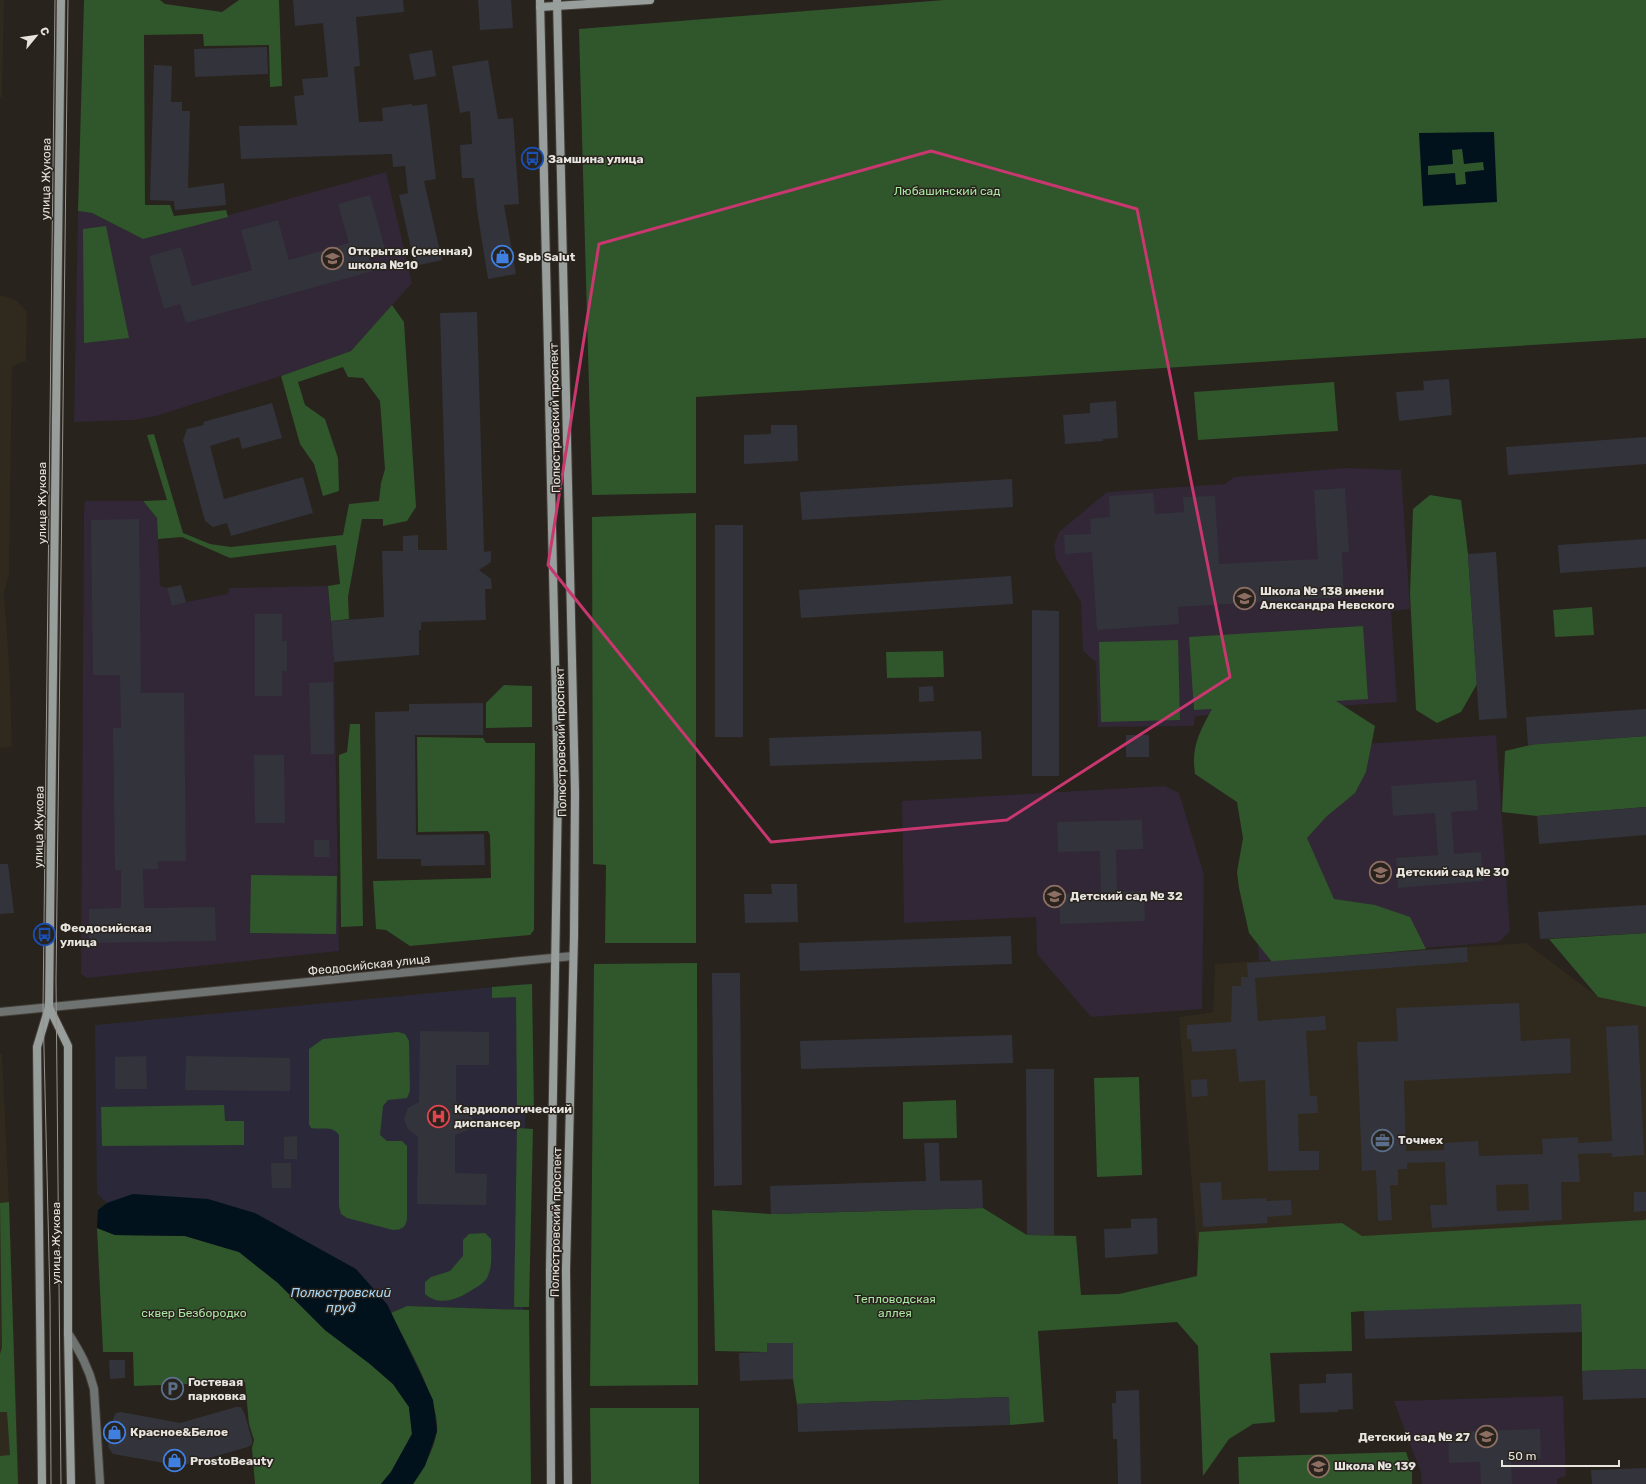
<svg xmlns="http://www.w3.org/2000/svg" width="1646" height="1484" viewBox="0 0 1646 1484" font-family="Rubik,sans-serif">
  <style>
    .built { fill: #30291d }
    .education { fill: #312736 }
    .medical { fill: #2b2939 }
    .green { fill: #30562b }
    .water { fill: #02121d; fill-rule: evenodd }
    .building { fill: #33333b; fill-rule: evenodd }
    .lines { fill: none; stroke-linecap: round; stroke-linejoin: round }
    .street-casing { stroke: #433e38; stroke-width: 10 }
    .secondary-casing { stroke: #433e38; stroke-width: 10 }
    .street { stroke: #6e7270; stroke-width: 8 }
    .secondary { stroke: #989e9b; stroke-width: 8 }
    .tram { stroke: #98948f; stroke-width: 1 }
    .marked { fill: none; stroke: #c8376f; stroke-width: 3; stroke-linejoin: round }
    .labels { text-anchor: middle; stroke-width: 3; stroke-linejoin: round; paint-order: stroke }
    .poi-label { font-size: 12px; font-weight: bold; fill: #e7e4df; stroke: #28231d; text-anchor: start }
    .street-label { font-size: 12px; fill: #e7e4df; stroke: #28231d }
    .park-label { font-size: 12px; fill: #a8e5a0; stroke: #28231d }
    .water-label { font-size: 13px; font-style: italic; fill: #a7d7f7; stroke: #28231d }
  </style>
  <rect width="100%" height="100%" fill="#28231d"/>
  <g class="built">
    <polygon points="0,0 4,0 2,97 0,97"/>
    <polygon points="0,295 16,300 27,312 26,361 12,366 9,574 4,592 10,681 12,747 0,748"/>
    <polygon points="1526,943 1598,997 1646,996 1646,1225 1197,1248 1179,1017 1213,1012 1215,964"/>
    <polygon points="0,1054 2,1054 9,1202 19,1484 0,1484"/>
  </g>
  <g class="education">
    <polygon points="386,172 412,283 351,351 281,376 156,416 133,420 74,422 78,211 92,213 143,239"/>
    <polygon points="1347,468 1401,470 1410,609 1391,611 1397,702 1195,716 1194,726 1098,727 1096,662 1083,651 1081,602 1056,559 1054,545 1059,532 1107,492 1225,484 1234,477"/>
    <polygon points="85,501 143,501 157,518 160,586 167,588 181,585 186,602 228,594 229,588 328,586 334,662 339,951 87,978 81,974 84,512"/>
    <polygon points="1496,735 1510,931 1499,942 1259,961 1249,780 1336,746"/>
    <polygon points="1165,786 1179,793 1204,875 1202,1009 1091,1017 1037,954 1036,917 904,923 902,801"/>
    <polygon points="1563,1396 1566,1476 1557,1479 1557,1484 1422,1484 1421,1473 1394,1401"/>
  </g>
  <polygon class="medical" points="527,984 523,1310 407,1306 391,1313 387,1304 133,1194 107,1203 97,1194 95,1025"/>
  <g class="green">
    <polygon points="84,0 160,0 165,4 222,12 239,0 279,0 282,86 270,87 269,45 204,46 203,34 144,35 145,205 170,205 174,216 226,210 228,217 143,239 92,213 78,211"/>
    <polygon points="944,0 1646,0 1646,338 696,397 696,493 592,495 579,29"/>
    <polygon points="106,226 129,338 84,343 83,229"/>
    <polygon points="392,305 404,322 416,507 407,521 383,526 383,519 362,519 348,597 349,619 331,621 328,586 340,584 336,545 230,558 182,537 158,539 157,518 143,501 167,500 147,435 154,434 183,533 210,544 231,547 343,535 349,504 379,501 381,483 385,469 380,401 363,378 348,377 343,367 298,382 305,405 325,419 338,458 339,491 323,496 314,464 300,444 281,376 351,351"/>
    <polygon points="1334,382 1338,431 1198,440 1194,392"/>
    <polygon points="1430,495 1461,500 1468,554 1477,684 1461,712 1437,723 1416,710 1410,594 1413,509"/>
    <polygon points="696,513 696,943 605,943 606,865 593,864 592,517"/>
    <polygon points="1592,607 1594,635 1555,637 1553,610"/>
    <path d="M1363 626 1368 699 1336 701 1375 726 1366 772 1355 793 1327 816 1307 838 1334 899 1375 905 1410 917 1426 949 1272 962 1249 933 1239 888 1237 872 1243 838 1237 802 1195 774C1191 747 1199 733 1212 709L1194 710 1189 637Z"/>
    <polygon points="1178,640 1180,720 1101,722 1099,642"/>
    <polygon points="943,651 944,677 887,678 886,652"/>
    <polygon points="504,685 532,686 532,727 486,728 486,703"/>
    <polygon points="350,724 360,724 363,926 341,927 339,755 347,752"/>
    <polygon points="1646,736 1646,807 1537,816 1502,812 1505,751 1535,744"/>
    <polygon points="417,737 483,738 486,743 535,743 534,930 530,935 410,946 386,930 376,929 373,881 491,878 490,835 488,831 418,832"/>
    <polygon points="251,875 337,876 336,934 250,933"/>
    <polygon points="1646,933 1646,1007 1598,997 1549,939"/>
    <polygon points="697,963 698,1385 590,1386 594,964"/>
    <polygon points="532,984 534,1112 517,1111 516,997 492,998 492,987"/>
    <path d="M398 1032 405 1034 409 1041 410 1091 407 1098 388 1100 383 1106 380 1135 387 1141H402L407 1146V1218C406 1227 402 1230 393 1230L347 1218 341 1214 339 1206V1135C332 1125 322 1130 311 1128L309 1124V1049L323 1039Z"/>
    <polygon points="1139,1077 1142,1175 1097,1177 1094,1078"/>
    <polygon points="956,1100 957,1138 903,1139 903,1102"/>
    <polygon points="224,1105 225,1121 244,1121 244,1145 102,1146 101,1107"/>
    <polygon points="517,1128 533,1129 529,1307 514,1307"/>
    <polygon points="9,1202 18,1484 0,1484 0,1456 10,1455 7,1412 0,1412 0,1354 2,1348 0,1203"/>
    <polygon points="983,1208 1027,1235 1076,1236 1081,1295 1119,1294 1197,1276 1199,1232 1342,1223 1362,1236 1645,1220 1646,1218 1646,1369 1582,1371 1582,1332 1364,1311 1351,1312 1352,1351 1270,1353 1275,1422 1253,1424 1229,1439 1203,1476 1198,1346 1177,1322 1038,1331 1044,1422 1010,1425 1008,1397 797,1404 793,1379 793,1343 767,1343 767,1352 715,1351 712,1210 771,1214"/>
    <polygon points="97,1228 115,1235 185,1236 239,1252 278,1283 325,1330 370,1364 393,1384 409,1407 412,1434 391,1472 381,1484 255,1484 252,1448 254,1440 249,1424 245,1382 134,1386 133,1352 103,1352"/>
    <path d="M485 1233 491 1239C491 1252 493 1266 487 1278 484 1283 477 1287 472 1290 458 1299 440 1307 425 1294V1282L431 1277 450 1271 463 1256V1240L469 1234Z"/>
    <path d="M407 1306 529 1310 531 1484H413C423 1469 434 1450 437 1431 440 1400 405 1342 391 1313Z"/>
    <polygon points="590,1408 699,1408 699,1484 591,1484"/>
    <polygon points="1406,1452 1412,1470 1412,1484 1239,1484 1238,1457"/>
  </g>
  <g class="water">
    <path d="M1494 132 1497 202 1423 206 1419 133ZM1462 149 1464 164 1483 162 1484 170 1465 172 1466 184 1456 185 1455 173 1428 175V166L1453 164 1452 150Z"/>
    <polygon points="133,1194 208,1199 255,1213 356,1269 387,1304 433,1400 437,1431 425,1466 413,1484 381,1484 391,1472 412,1434 409,1407 393,1384 370,1364 325,1330 278,1283 239,1252 185,1236 115,1235 97,1228 98,1210 107,1203"/>
  </g>
  <g class="building">
    <polygon points="293,0 403,0 404,12 356,17 360,66 354,67 359,122 383,121 382,108 412,104 412,106 427,104 436,179 424,181 442,260 415,266 399,195 408,193 405,166 393,167 392,154 241,159 239,126 297,125 294,96 304,95 302,79 328,77 323,23 295,26"/>
    <polygon points="478,0 511,0 513,28 480,30"/>
    <polygon points="267,47 268,74 195,77 194,49"/>
    <polygon points="432,50 436,76 414,80 409,54"/>
    <polygon points="488,60 498,119 513,118 519,204 504,205 516,274 488,279 477,210 474,178 462,178 460,145 472,144 470,111 460,113 452,66"/>
    <polygon points="154,65 172,66 171,102 182,102 182,111 190,111 188,188 224,183 226,205 175,210 174,201 150,200"/>
    <polygon points="370,195 385,248 368,253 373,271 186,323 180,304 164,309 149,256 181,247 192,286 252,270 241,230 278,220 289,260 349,243 338,204"/>
    <polygon points="477,312 484,552 491,551 491,562 479,570 491,579 492,589 485,589 486,620 421,622 421,630 419,630 419,655 334,662 331,621 384,617 382,551 403,551 403,536 418,535 418,550 447,550 440,313"/>
    <polygon points="1449,379 1452,415 1399,421 1396,392 1424,390 1423,381"/>
    <polygon points="1116,401 1118,438 1103,439 1103,441 1065,444 1063,415 1090,413 1090,403"/>
    <polygon points="272,403 282,438 242,449 239,437 210,446 224,499 303,477 313,513 231,536 227,523 213,527 205,521 183,440 187,429 204,425 203,422"/>
    <polygon points="771,425 797,425 798,461 744,464 744,435 771,434"/>
    <polygon points="1646,437 1646,464 1508,475 1506,447"/>
    <polygon points="1012,479 1013,507 802,520 800,492"/>
    <polygon points="1345,488 1349,552 1342,552 1344,597 1178,607 1179,624 1097,630 1092,552 1065,554 1064,535 1091,534 1090,519 1110,517 1109,496 1153,493 1155,514 1184,512 1183,497 1215,496 1219,564 1318,559 1314,490"/>
    <polygon points="139,519 141,693 184,693 186,861 158,861 158,869 143,869 144,908 215,907 216,941 89,943 89,909 121,908 121,870 115,870 113,728 121,728 120,675 93,675 91,520"/>
    <rect x="715" y="525" width="28" height="212"/>
    <polygon points="1646,539 1646,567 1560,573 1558,545"/>
    <polygon points="1496,552 1507,718 1479,720 1468,554"/>
    <polygon points="1011,576 1013,604 801,618 799,590"/>
    <polygon points="181,585 186,602 172,606 167,588"/>
    <polygon points="1032,610 1059,611 1059,776 1032,776"/>
    <polygon points="255,614 282,614 282,641 287,641 287,671 282,671 282,696 255,696"/>
    <polygon points="333,682 334,754 311,754 309,683"/>
    <polygon points="933,686 934,701 919,702 919,687"/>
    <polygon points="483,703 483,735 415,735 416,835 484,834 485,865 421,866 421,859 377,859 375,712 409,711 409,704"/>
    <polygon points="1646,709 1646,736 1528,745 1526,717"/>
    <polygon points="981,731 982,759 770,766 769,738"/>
    <rect x="1126" y="735" width="23" height="22"/>
    <polygon points="254,755 284,755 285,823 255,823"/>
    <polygon points="1476,780 1478,810 1451,812 1454,854 1481,852 1483,881 1398,888 1396,858 1438,855 1435,813 1393,816 1391,786"/>
    <polygon points="1646,807 1646,835 1539,844 1537,816"/>
    <polygon points="1142,820 1143,849 1116,850 1117,892 1144,891 1145,921 1060,924 1059,894 1101,893 1100,851 1058,852 1057,822"/>
    <polygon points="314,840 329,840 330,857 314,857"/>
    <polygon points="0,864 8,864 14,913 0,914"/>
    <polygon points="771,884 797,884 798,922 745,923 744,894 772,894"/>
    <polygon points="1646,905 1646,933 1540,939 1538,912"/>
    <polygon points="1011,936 1012,964 800,971 799,943"/>
    <polygon points="1467,947 1468,962 1255,978 1258,1021 1325,1016 1326,1030 1306,1031 1310,1096 1317,1096 1318,1113 1298,1114 1299,1151 1319,1151 1319,1170 1268,1171 1265,1080 1239,1082 1236,1049 1192,1052 1191,1039 1187,1039 1187,1025 1231,1022 1232,986 1241,986 1241,977 1248,977 1247,963"/>
    <polygon points="712,973 740,973 742,1185 714,1186"/>
    <path d="M1519 1003 1521 1041 1570 1038 1571 1073 1404 1081 1406 1151 1444 1150V1143L1478 1141 1479 1156 1543 1154 1542 1139 1578 1137V1143L1612 1141 1606 1027 1638 1025 1644 1155 1612 1157V1153L1578 1154 1580 1182H1561L1562 1220 1432 1228 1430 1205H1447L1445 1162 1407 1163V1169H1398V1185H1390L1392 1220 1378 1221 1376 1170 1362 1171 1357 1042 1398 1041 1396 1008ZM1528 1184 1529 1210 1497 1211 1496 1185Z"/>
    <polygon points="420,1031 489,1032 489,1065 456,1065 456,1102 468,1108 472,1114 473,1121 471,1127 466,1131 455,1135 455,1173 487,1174 486,1205 417,1204 418,1137 408,1129 404,1119 408,1108 419,1102"/>
    <polygon points="1012,1035 1013,1063 801,1069 800,1041"/>
    <polygon points="146,1056 147,1089 115,1089 115,1057"/>
    <polygon points="186,1056 290,1058 290,1091 185,1090"/>
    <polygon points="1026,1069 1054,1069 1054,1235 1027,1235"/>
    <polygon points="1207,1079 1208,1096 1192,1097 1191,1080"/>
    <polygon points="297,1136 297,1159 284,1159 284,1137"/>
    <polygon points="924,1143 939,1143 940,1181 982,1180 983,1208 771,1214 770,1186 926,1181"/>
    <polygon points="271,1163 291,1163 291,1188 272,1188"/>
    <polygon points="1221,1182 1222,1200 1266,1198 1266,1201 1291,1200 1292,1215 1267,1217 1268,1223 1203,1227 1200,1183"/>
    <polygon points="1634,1192 1646,1192 1646,1211 1634,1212"/>
    <polygon points="1157,1218 1158,1254 1105,1258 1104,1229 1131,1228 1131,1219"/>
    <polygon points="1581,1304 1582,1332 1365,1339 1364,1311"/>
    <polygon points="767,1343 793,1343 793,1379 740,1381 739,1353 767,1352"/>
    <polygon points="109,1360 125,1360 125,1378 110,1379"/>
    <polygon points="1646,1369 1646,1398 1583,1400 1582,1371"/>
    <polygon points="1352,1373 1353,1409 1338,1410 1338,1412 1300,1413 1299,1384 1326,1383 1326,1374"/>
    <polygon points="1139,1390 1141,1484 1118,1484 1117,1439 1113,1439 1112,1403 1116,1403 1116,1391"/>
    <polygon points="1009,1397 1010,1425 798,1432 797,1404"/>
    <polygon points="236,1407 241,1407 245,1415 252,1440 252,1444 248,1447 181,1466 113,1454 108,1447 114,1416 116,1413 121,1412 180,1423"/>
    <polygon points="1540,1429 1541,1459 1511,1460 1512,1484 1481,1484 1480,1462 1449,1463 1448,1432"/>
    <polygon points="1646,1468 1646,1484 1592,1484 1591,1470"/>
  </g>
  <g class="lines">
    <defs>
      <g id="street">
        <polyline points="0,1012 573,956"/>
        <path d="M68 1333C80 1352 89 1368 94 1389L100 1484"/>
      </g>
      <g id="secondary">
        <polyline points="540,0 558,792 550,1271 551,1484"/>
        <polyline points="557,0 575,792 574,936 566,1270 568,1484"/>
        <polyline points="540,7 650,0"/>
        <polyline points="49,1007 68,1046 68,1333 71,1484"/>
        <polyline points="42,1484 37,1047 49,1007 61,0"/>
      </g>
    </defs>
    <use href="#street" class="street-casing"/>
    <use href="#secondary" class="secondary-casing"/>
    <use href="#street" class="street"/>
    <use href="#secondary" class="secondary"/>
    <g class="tram">
      <polyline points="51,1484 50,1299 43,1007 55,0"/>
      <polyline points="61,1484 56,980 68,0"/>
    </g>
  </g>
  <path class="marked" d="M931 151 1137 209 1230 677 1007 820 771 842 548 565 599 244Z"/>
  <defs>
    <symbol id="bus-ring" viewBox="-11 -11 22 22"><circle r="9.5" fill="#28231d" stroke="#1a4fb4" stroke-width="1.5"/><path d="M-5-6H5V4H4V6H2V4H-2V6H-4V4H-5ZM-3.5-4V0h7V-4ZM-3.5 1.2v1.5H-2V1.2ZM2 1.2v1.5H3.5V1.2Z" fill="#1a4fb4"/></symbol>
    <symbol id="shop-ring" viewBox="-11 -11 22 22"><circle r="9.5" fill="#28231d" stroke="#3f7fe0" stroke-width="1.5"/><path d="M-5-2.5h2.3a2.7 3.5 0 0 1 5.4 0H5L5.5 6h-11ZM-1.5-2.5h3a1.5 2.3 0 0 0-3 0Z" fill="#3f7fe0"/></symbol>
    <symbol id="school-ring" viewBox="-11 -11 22 22"><circle r="9.5" fill="#28231d" stroke="#8d6e63" stroke-width="1.5"/><path d="M0-5L7-2L0 1L-7-2ZM-4 1L0 2.5L4 1V4Q0 6-4 4Z" fill="#8d6e63"/></symbol>
    <symbol id="hospital-ring" viewBox="-11 -11 22 22"><circle r="9.5" fill="#28231d" stroke="#e0444e" stroke-width="1.5"/><path d="M-5-5h3v3.5h4V-5h3V5h-3V1.5h-4V5h-3Z" fill="#e0444e"/></symbol>
    <symbol id="office-ring" viewBox="-11 -11 22 22"><circle r="9.5" fill="#28231d" stroke="#5c6f8a" stroke-width="1.5"/><path d="M-6-3h4V-5.5h4V-3h4V5H-6ZM-1-4.5V-3h2v-1.5ZM-6 0V1H6V0Z" fill="#5c6f8a"/></symbol>
    <symbol id="parking-ring" viewBox="-11 -11 22 22"><circle r="9.5" fill="#28231d" stroke="#5c6f8a" stroke-width="1.5"/><path d="M-3.5-5.5H1a3.5 3.5 0 0 1 0 7H-1V5.5H-3.5ZM-1-3.4V-.6H.8a1.4 1.4 0 0 0 0-2.8Z" fill="#5c6f8a"/></symbol>
  </defs>
  <g fill-rule="evenodd">
    <use href="#bus-ring" x="520" y="146" width="25" height="25"/>
    <use href="#shop-ring" x="490" y="244" width="25" height="25"/>
    <use href="#school-ring" x="320" y="246" width="25" height="25"/>
    <use href="#school-ring" x="1232" y="586" width="25" height="25"/>
    <use href="#school-ring" x="1368" y="860" width="25" height="25"/>
    <use href="#school-ring" x="1042" y="884" width="25" height="25"/>
    <use href="#bus-ring" x="32" y="922" width="25" height="25"/>
    <use href="#hospital-ring" x="426" y="1104" width="25" height="25"/>
    <use href="#office-ring" x="1370" y="1128" width="25" height="25"/>
    <use href="#parking-ring" x="160" y="1376" width="25" height="25"/>
    <use href="#shop-ring" x="102" y="1420" width="25" height="25"/>
    <use href="#school-ring" x="1474" y="1424" width="25" height="25"/>
    <use href="#shop-ring" x="162" y="1448" width="25" height="25"/>
    <use href="#school-ring" x="1306" y="1454" width="25" height="25"/>
  </g>
  <g class="labels">
    <g class="poi-label">
      <text x="548" y="163">Замшина улица</text>
      <text x="348" y="255">Открытая (сменная)<tspan x="348" dy="14">школа №10</tspan></text>
      <text x="518" y="261">Spb Salut</text>
      <text x="1260" y="595">Школа № 138 имени<tspan x="1260" dy="14">Александра Невского</tspan></text>
      <text x="1396" y="876">Детский сад № 30</text>
      <text x="1070" y="900">Детский сад № 32</text>
      <text x="60" y="932">Феодосийская<tspan x="60" dy="14">улица</tspan></text>
      <text x="454" y="1113">Кардиологический<tspan x="454" dy="14">диспансер</tspan></text>
      <text x="1398" y="1144">Точмех</text>
      <text x="188" y="1386">Гостевая<tspan x="188" dy="14">парковка</tspan></text>
      <text x="130" y="1436">Красное&amp;Белое</text>
      <text x="1470" y="1441" text-anchor="end">Детский сад № 27</text>
      <text x="190" y="1465">ProstoBeauty</text>
      <text x="1334" y="1470">Школа № 139</text>
    </g>
    <g class="street-label">
      <text transform="translate(46 179) rotate(-89)" y="4">улица Жукова</text>
      <text transform="translate(555 418) rotate(-91)" y="4">Полюстровский проспект</text>
      <text transform="translate(42 503) rotate(-90)" y="4">улица Жукова</text>
      <text transform="translate(561 742) rotate(-91)" y="4">Полюстровский проспект</text>
      <text transform="translate(39 827) rotate(-89)" y="4">улица Жукова</text>
      <text transform="translate(369 965) rotate(-6)" y="4">Феодосийская улица</text>
      <text transform="translate(556 1222) rotate(-89)" y="4">Полюстровский проспект</text>
      <text transform="translate(56 1243) rotate(-90)" y="4">улица Жукова</text>
    </g>
    <g class="park-label">
      <text x="947" y="195">Любашинский сад</text>
      <text x="895" y="1303">Тепловодская<tspan x="895" dy="14">аллея</tspan></text>
      <text x="194" y="1317">сквер Безбородко</text>
    </g>
    <g class="water-label">
      <text x="341" y="1297">Полюстровский<tspan x="341" dy="15">пруд</tspan></text>
    </g>
  </g>
  <g transform="translate(36 36) rotate(61)" stroke="#28231d" stroke-width="3" paint-order="stroke">
  <path d="M0-3L7 15L0 10L-7 15Z" fill="#e7e4df"/>
  <text y="-6" font-size="11" font-weight="bold" text-anchor="middle" fill="#e7e4df">С</text>
  </g>
  <path d="M1502 1460v6h117v-6" fill="none" stroke="#e7e4df" stroke-width="2"/>
  <text x="1508" y="1460" font-size="12" fill="#e7e4df" stroke="#28231d" stroke-width="3" paint-order="stroke">50 m</text>
</svg>
